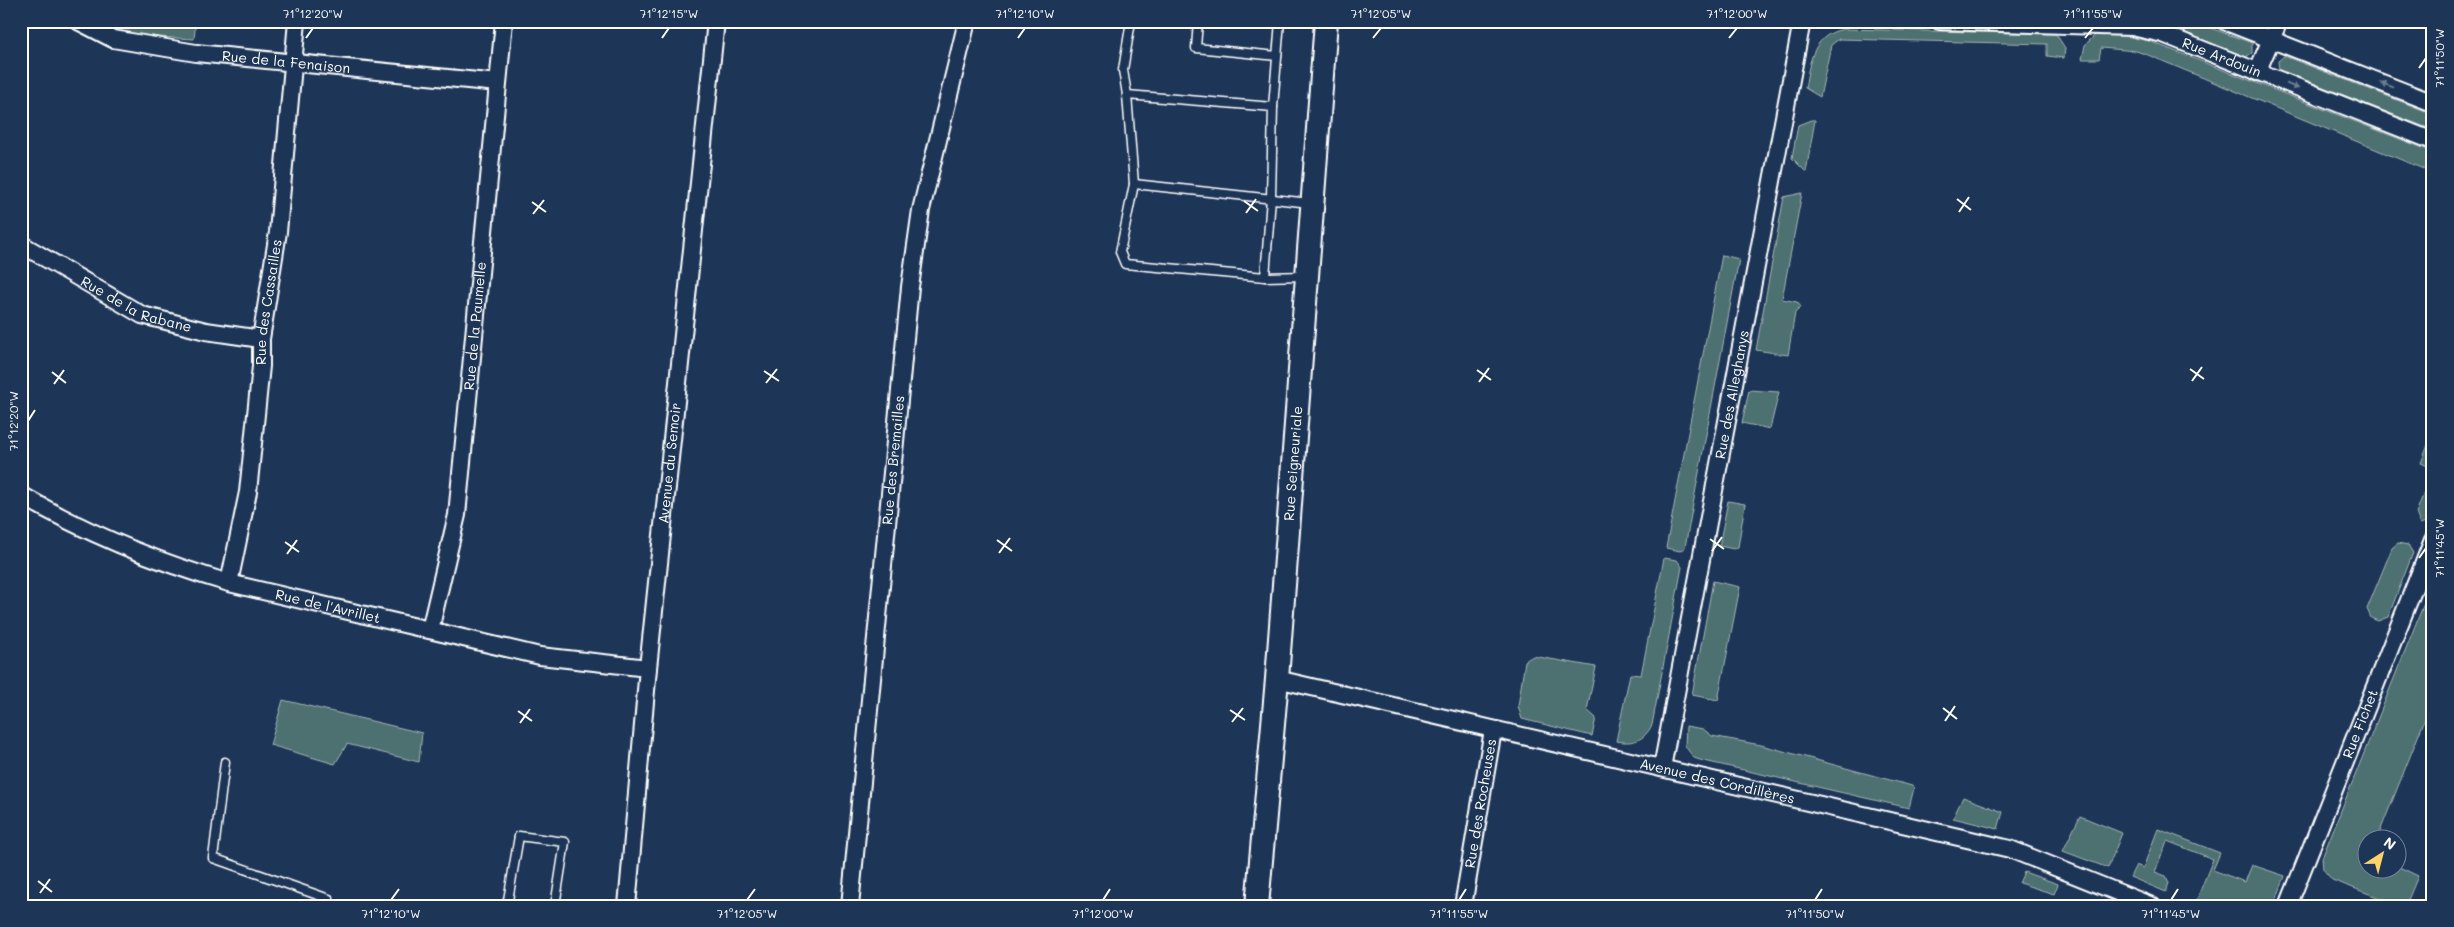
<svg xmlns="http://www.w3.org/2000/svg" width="2454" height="927" viewBox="0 0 2454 927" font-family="Mali,sans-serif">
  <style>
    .green { fill: #4d6f6f; stroke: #a6b7b7 }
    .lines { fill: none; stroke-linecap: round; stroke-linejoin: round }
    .lane-casing { stroke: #fff; stroke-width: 11 }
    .street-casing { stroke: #fff; stroke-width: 20 }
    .secondary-casing { stroke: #fff; stroke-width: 26 }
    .lane { stroke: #1d3557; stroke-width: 8 }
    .street { stroke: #1d3557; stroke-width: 16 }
    .secondary { stroke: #1d3557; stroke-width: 22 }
    .oneway { fill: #6c7c92 }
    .ticks { fill: none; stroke: #fff; stroke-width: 2 }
    .labels { text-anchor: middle; stroke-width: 4; stroke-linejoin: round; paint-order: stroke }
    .street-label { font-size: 14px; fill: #fff; stroke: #1d3557 }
    .neatline { fill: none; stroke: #fff; stroke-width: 2 }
    .ticks-label { font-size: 12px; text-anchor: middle; fill: #fff }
  </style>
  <rect width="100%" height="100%" fill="#1d3557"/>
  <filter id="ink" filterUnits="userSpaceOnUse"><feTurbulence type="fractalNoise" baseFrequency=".02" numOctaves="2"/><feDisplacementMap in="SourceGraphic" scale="10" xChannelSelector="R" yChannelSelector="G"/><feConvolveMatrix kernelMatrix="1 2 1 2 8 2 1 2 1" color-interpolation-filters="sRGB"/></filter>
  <g filter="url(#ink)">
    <g class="green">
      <path d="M97 21H196L194 39C160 37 127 37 97 21Z"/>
      <polygon points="2153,21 2191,21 2252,43 2252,53 2246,57"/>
      <path d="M1844 29 2056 34 2065 48 2064 58 2047 56V44L1839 39 1831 45 1820 97 1805 88C1810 61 1812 35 1844 29Z"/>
      <polygon points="2095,35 2125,36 2149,41 2433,152 2433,173 2148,55 2136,51 2101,48 2099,59 2082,59 2085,45"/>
      <polygon points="2284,56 2433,114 2433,130 2279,70 2278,61"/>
      <polygon points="1811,120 1815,120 1806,172 1792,158 1798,125"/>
      <polygon points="1802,193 1782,299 1797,302 1801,307 1795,313 1788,355 1756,350 1784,197"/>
      <polygon points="1722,255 1739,259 1685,547 1680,551 1666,548"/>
      <polygon points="1749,390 1779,392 1770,429 1742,423"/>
      <polygon points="2433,432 2433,506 2426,522 2420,524 2416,513 2432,472 2428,466 2421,463"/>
      <polygon points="1728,501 1745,504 1738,547 1734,549 1719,546"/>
      <polygon points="2398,543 2408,545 2413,553 2388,617 2378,621 2371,618 2367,609 2392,548"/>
      <path d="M1664 558 1677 560 1682 567 1652 725C1644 741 1633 744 1616 741L1630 674 1641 675Z"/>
      <polygon points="1713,581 1740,587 1718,700 1692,695"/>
      <polygon points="2433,581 2433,699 2377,839 2366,840 2366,870 2396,870 2397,866 2418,876 2408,900 2396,904 2332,880 2323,869 2322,858"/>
      <polygon points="1533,656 1596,667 1587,710 1596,718 1592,736 1522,719 1518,706 1525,661"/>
      <polygon points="283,700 422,733 419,762 347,744 335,764 270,745"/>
      <polygon points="1686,726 1703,729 1712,736 1761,745 1912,786 1914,788 1909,808 1700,760 1694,758 1685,746"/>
      <polygon points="1963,797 2003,812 1998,829 1953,818"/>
      <polygon points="2080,816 2122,833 2108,868 2063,851"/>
      <polygon points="2158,829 2220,853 2213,870 2245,882 2252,865 2285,876 2274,906 2201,906 2195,904 2213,859 2167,841 2155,872 2166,876 2169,883 2166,892 2130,877 2136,865 2143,868"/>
      <polygon points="2024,872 2058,884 2054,894 2019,883"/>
    </g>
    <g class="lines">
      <defs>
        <g id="lane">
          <polyline points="1198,21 1196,48 1277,56"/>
          <polyline points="1127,95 1123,70 1131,21"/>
          <polyline points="1134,184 1127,95 1273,107"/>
          <polyline points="1304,276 1265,277 1125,264 1120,252 1134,184 1310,203"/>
          <polyline points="1265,277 1271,198 1273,107 1280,21"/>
          <polyline points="225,762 213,858 329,899 328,906"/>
          <polyline points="507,906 519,836 565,842 555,906"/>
        </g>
        <g id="street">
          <path id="s1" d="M78 21 113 39 196 53 498 83"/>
          <path id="s2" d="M1939 21 2132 27 2163 34 2433 141"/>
          <polyline points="2224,21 2433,103"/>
          <polyline points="2257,72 2279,21"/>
          <path id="s3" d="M21 244 142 315 206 331 261 339"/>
          <path id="s4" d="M21 495C86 533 157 562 229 583L540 656 648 668"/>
          <path id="s5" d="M229 583 248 492 261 366V339L278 232 297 21"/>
          <path id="s6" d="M430 630 457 515 504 21"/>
          <path id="s7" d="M1277 679 2010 849 2152 906"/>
          <path id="s8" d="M1662 768 1802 21"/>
          <path id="s9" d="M627 906 648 668 716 21"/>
          <path id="s10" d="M850 906 910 287 921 210 967 21"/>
          <path id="s11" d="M1463 906 1493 730"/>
          <path id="s12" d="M2288 906 2433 540"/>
        </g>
        <g id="secondary">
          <path id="s13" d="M1257 906 1277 679 1326 21"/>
        </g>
      </defs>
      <use href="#lane" class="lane-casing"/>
      <use href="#street" class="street-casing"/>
      <use href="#secondary" class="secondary-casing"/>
      <use href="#lane" class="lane"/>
      <use href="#street" class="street"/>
      <use href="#secondary" class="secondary"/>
    </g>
    <defs><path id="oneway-solid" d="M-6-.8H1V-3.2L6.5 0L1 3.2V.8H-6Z" transform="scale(1.25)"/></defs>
    <g class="oneway">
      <use href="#oneway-solid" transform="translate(2387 85) rotate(-159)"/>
      <use href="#oneway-solid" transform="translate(2292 86) rotate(22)"/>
    </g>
  </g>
  <path class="ticks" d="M306 38 313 28M662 38 669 28M1018 38 1025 28M1373 38 1381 28M1729 38 1737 28M2085 38 2093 28M2419 68 2426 58M1957 199 1971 210M1244 201 1258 211M532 202 546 212M1959 212 1969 197M1246 213 1256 199M533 214 544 200M2190 369 2204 379M1477 370 1491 380M764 371 779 381M52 372 66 383M2192 381 2202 367M1479 382 1489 368M766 383 777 369M54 384 64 370M28 421 35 410M1710 539 1724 549M997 540 1012 551M285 542 299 552M1712 551 1722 537M999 553 1010 538M287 554 297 540M2419 558 2426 548M1943 708 1957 719M1230 710 1245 720M518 711 532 721M1945 721 1955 706M1232 722 1243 708M520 723 530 709M38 881 52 892M40 893 50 879M391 900 399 889M747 900 755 889M1103 900 1110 889M1459 900 1466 889M1815 900 1822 889M2171 900 2178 889"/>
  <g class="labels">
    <g class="street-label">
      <text dy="5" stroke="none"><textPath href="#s2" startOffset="288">Rue Ardouin</textPath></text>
      <text dy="5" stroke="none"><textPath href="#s1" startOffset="214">Rue de la Fenaison</textPath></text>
      <text dy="5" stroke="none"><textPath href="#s3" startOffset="131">Rue de la Rabane</textPath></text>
      <text dy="5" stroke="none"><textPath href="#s5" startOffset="284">Rue des Cassailles</textPath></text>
      <text dy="5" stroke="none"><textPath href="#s6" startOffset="308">Rue de la Paumelle</textPath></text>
      <text dy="5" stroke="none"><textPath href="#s8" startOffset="380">Rue des Alleghanys</textPath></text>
      <text dy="5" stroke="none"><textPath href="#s10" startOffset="448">Rue des Bremailles</textPath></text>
      <text dy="5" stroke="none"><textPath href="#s9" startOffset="445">Avenue du Semoir</textPath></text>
      <text dy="5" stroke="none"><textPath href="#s13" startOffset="444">Rue Seigneuriale</textPath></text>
      <text dy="5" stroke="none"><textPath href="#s4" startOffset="328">Rue de l'Avrillet</textPath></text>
      <text dy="5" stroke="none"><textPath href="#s12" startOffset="196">Rue Fichet</textPath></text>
      <text dy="5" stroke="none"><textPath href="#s7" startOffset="452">Avenue des Cordillères</textPath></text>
      <text dy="5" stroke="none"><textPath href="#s11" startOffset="104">Rue des Rocheuses</textPath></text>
    </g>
  </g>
  <rect width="2454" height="927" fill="none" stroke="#1d3557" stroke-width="55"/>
  <g transform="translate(2382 854) rotate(36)"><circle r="24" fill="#1d3557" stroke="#77869a"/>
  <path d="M0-4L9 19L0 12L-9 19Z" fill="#ffd166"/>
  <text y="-8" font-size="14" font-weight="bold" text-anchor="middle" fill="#ffffff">N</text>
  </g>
  <rect x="28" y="28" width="2398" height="872" class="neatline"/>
  <g class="ticks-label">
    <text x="313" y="18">71°12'20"W</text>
    <text x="669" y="18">71°12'15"W</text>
    <text x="1025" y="18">71°12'10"W</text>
    <text x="1381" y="18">71°12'05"W</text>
    <text x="1737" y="18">71°12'00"W</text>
    <text x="2093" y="18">71°11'55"W</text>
    <text transform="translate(2440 58) rotate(-90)" y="4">71°11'50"W</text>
    <text transform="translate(14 421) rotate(-90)" y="4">71°12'20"W</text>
    <text transform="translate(2440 548) rotate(-90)" y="4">71°11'45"W</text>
    <text x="391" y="918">71°12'10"W</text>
    <text x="747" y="918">71°12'05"W</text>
    <text x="1103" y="918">71°12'00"W</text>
    <text x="1459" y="918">71°11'55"W</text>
    <text x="1815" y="918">71°11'50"W</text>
    <text x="2171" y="918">71°11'45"W</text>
  </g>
</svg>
